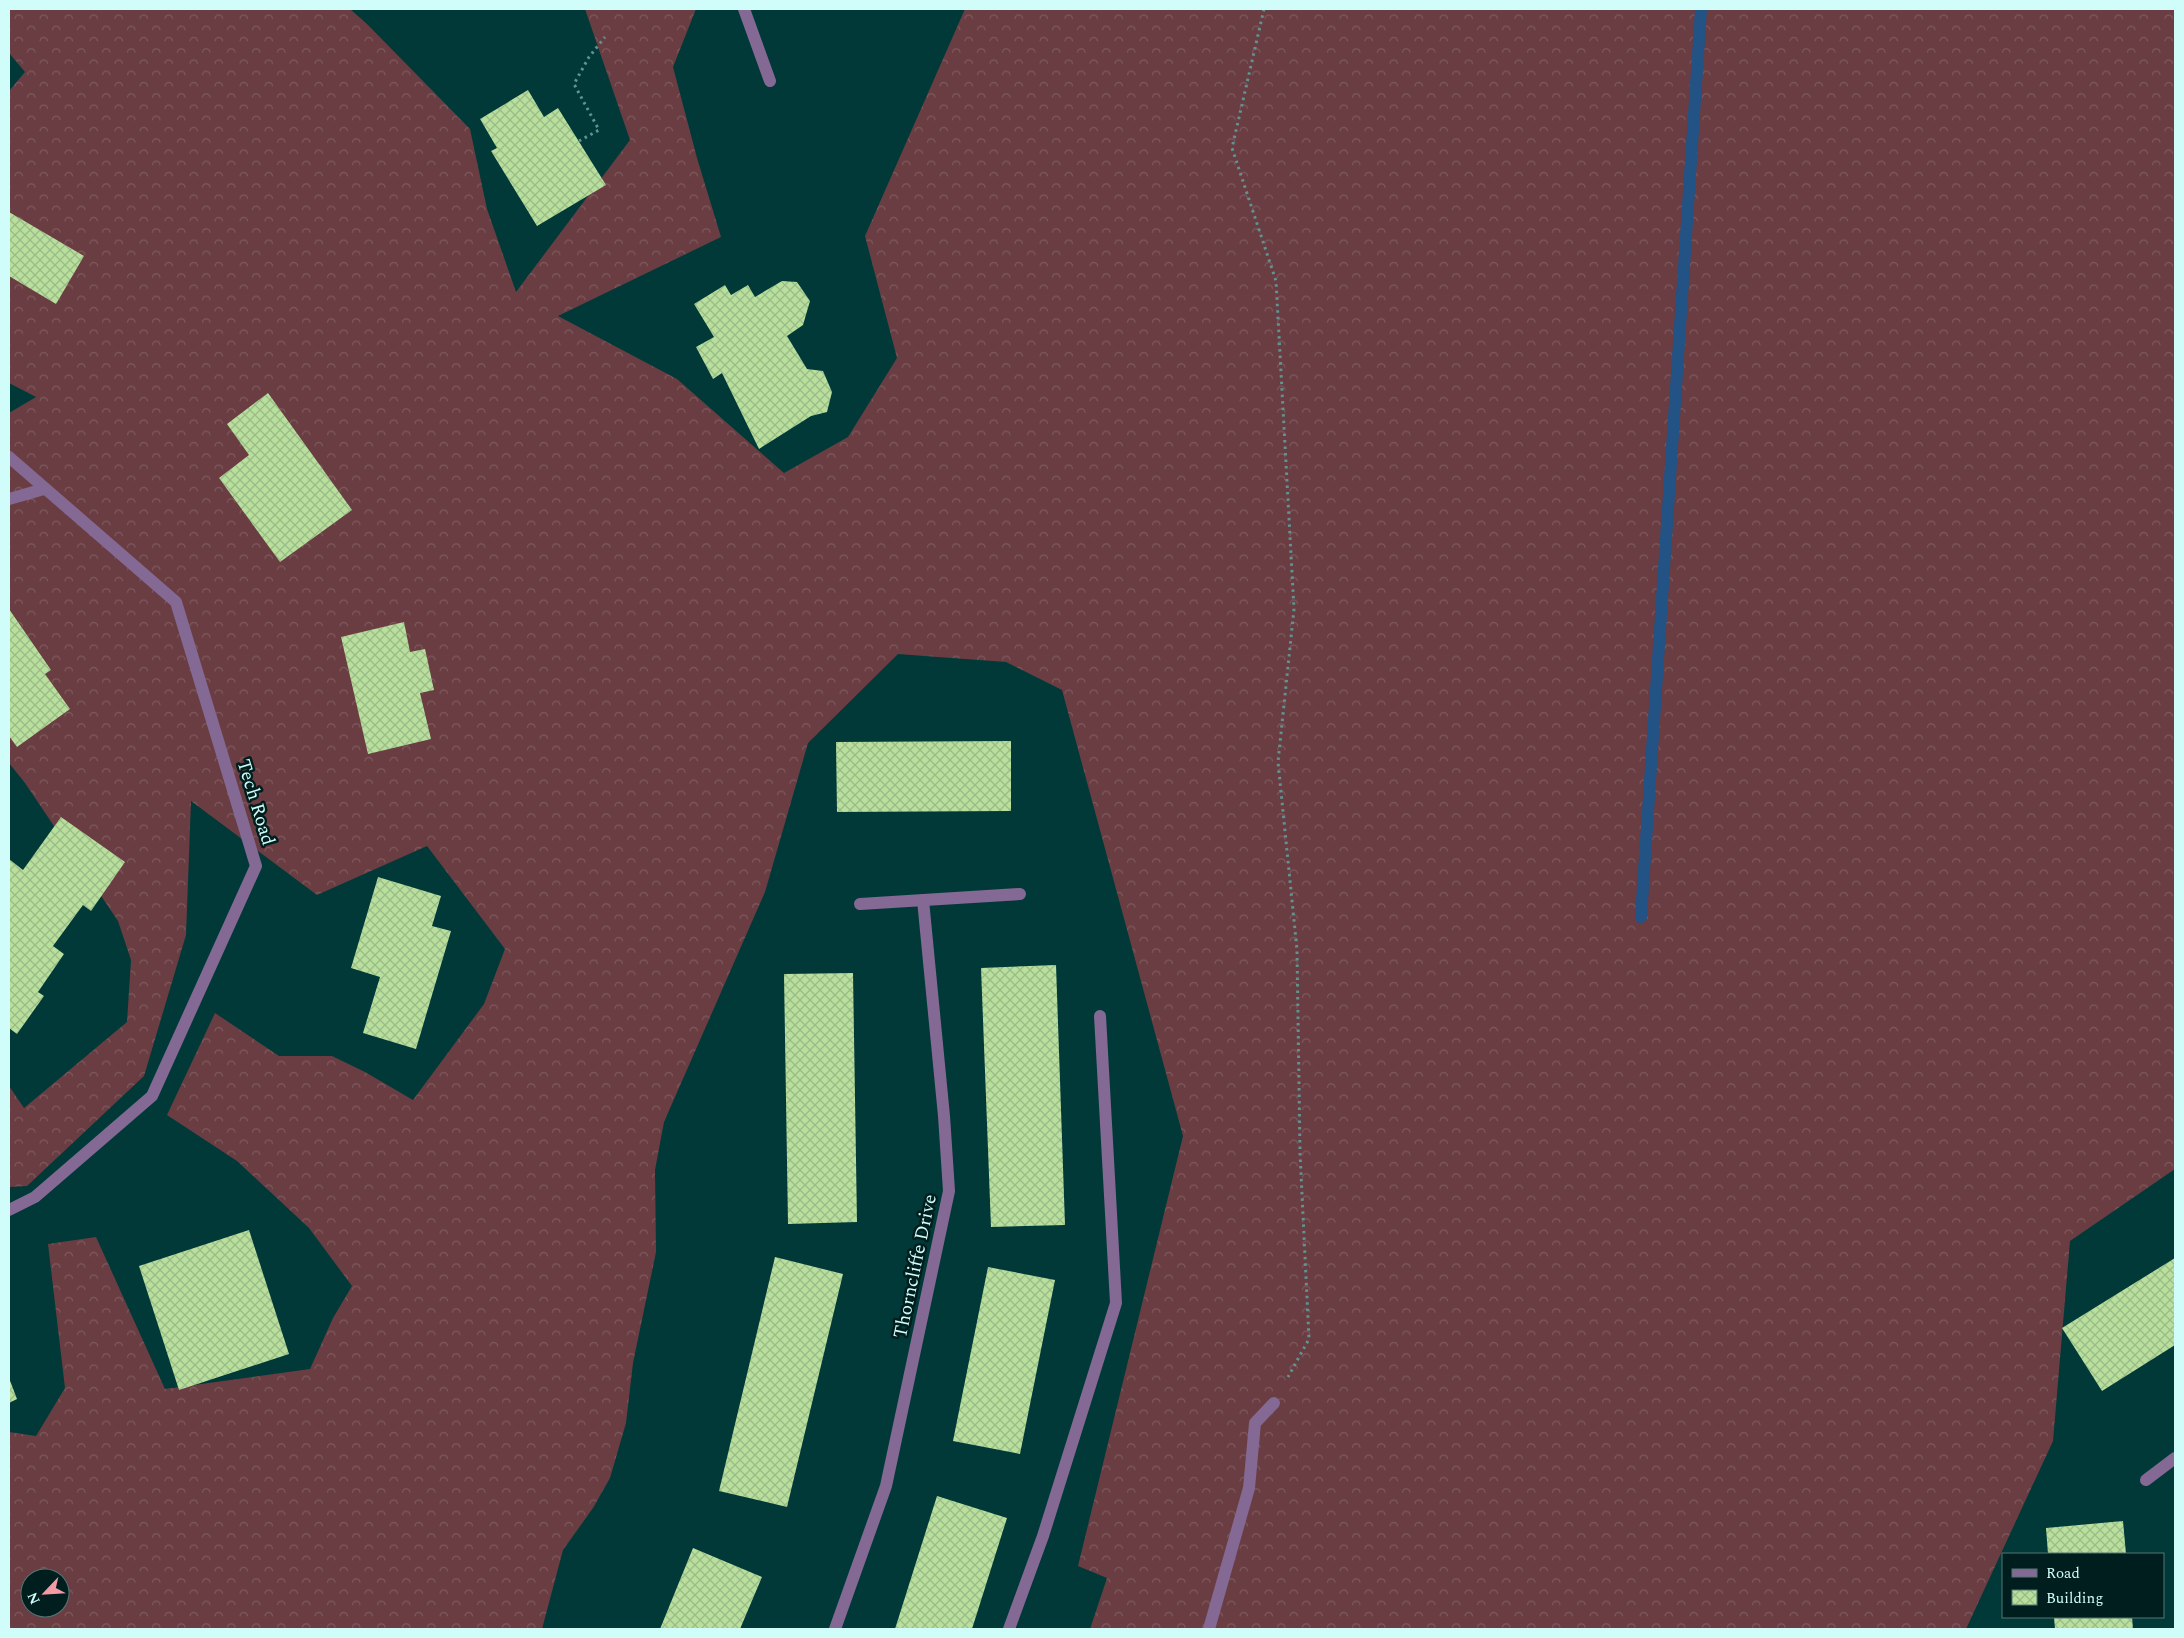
<svg xmlns="http://www.w3.org/2000/svg" width="2184" height="1638" viewBox="0 0 2184 1638" font-family="Spectral,serif">
  <style>
    .forest { fill: url(#forest-crowns); fill-rule: evenodd }
    .lines { fill: none; stroke-linecap: round; stroke-linejoin: round }
    .stream { stroke: #235284; stroke-width: 12 }
    .building { fill: url(#building-cross-hatch) }
    .path { stroke: #609391; stroke-width: 3; stroke-dasharray: 2.5 4; stroke-linecap: butt }
    .street { stroke: #836993; stroke-width: 12 }
    .labels { text-anchor: middle; stroke-width: 5; stroke-linejoin: round; paint-order: stroke }
    .street-label { font-size: 19px; fill: #d0fdfa; stroke: #001e1d }
  </style>
  <defs>
    <pattern id="forest-crowns" width="20" height="18" patternUnits="userSpaceOnUse" patternTransform="scale(1.25)"><rect width="20" height="18" fill="#6a3d42"/><path d="M2 6a3 3 0 1 1 6 0M12 15a3 3 0 1 1 6 0" fill="none" stroke="#7e5a5e"/></pattern>
    <pattern id="building-cross-hatch" width="8" height="8" patternUnits="userSpaceOnUse" patternTransform="scale(1.25)"><rect width="8" height="8" fill="#b9df9d"/><path d="M0 0l8 8M0 8l8-8" fill="none" stroke="#9aba88"/></pattern>
  </defs>
  <rect width="100%" height="100%" fill="#003938"/>
  <path class="forest" d="M9 9H350L367 24 470 129 487 209 516 292 630 140 585 9H696L673 67 697 158 721 237 558 316 677 379 784 473 848 437 897 358 865 236 965 9H2175V1169L2070 1241 2053 1441 1966 1629H1090L1107 1578 1078 1566 1183 1136 1062 690 1006 662 898 654 808 743 765 892 664 1122 655 1170 656 1252 633 1363 626 1423 610 1478 593 1508 563 1550 542 1629H9V1432L36 1436 65 1388 48 1244 96 1237 165 1389 310 1369 333 1318 352 1286 309 1228 237 1161 167 1115 215 1013 279 1056H332L365 1072 413 1100 484 1004 505 949 427 846 317 895 191 801 186 935 144 1076 27 1186 9 1187V1086L24 1108 127 1022 131 960 118 921 25 783 9 763V413L36 397 9 383V91L25 72 9 53ZM30 1578H60V1608H30Z"/>
  <g class="lines">
    <polyline class="stream" points="1641,917 1701,9"/>
  </g>
  <g class="building">
    <polygon points="528,90 544,117 558,108 606,185 537,226 491,151 497,148 480,119"/>
    <polygon points="9,212 84,256 56,304 9,276"/>
    <polygon points="782,281 797,282 810,301 803,325 787,336 807,369 823,371 832,392 827,412 811,416 759,449 722,373 713,379 696,347 714,337 694,304 725,285 731,295 748,285 755,297"/>
    <polygon points="268,393 352,510 280,562 219,478 249,455 227,424"/>
    <polygon points="9,609 51,670 45,674 70,709 17,747 9,736"/>
    <polygon points="404,622 410,652 425,649 434,690 420,693 431,739 368,754 341,637"/>
    <polygon points="1011,741 1011,811 837,812 836,742"/>
    <polygon points="61,817 125,862 91,911 83,905 53,946 64,954 38,992 44,996 17,1034 9,1028 9,859 23,870"/>
    <polygon points="378,877 441,896 432,926 451,931 416,1049 363,1033 380,977 351,968"/>
    <polygon points="1056,965 1065,1225 991,1227 981,968"/>
    <polygon points="853,973 857,1222 788,1224 784,974"/>
    <polygon points="249,1230 289,1354 179,1390 139,1266"/>
    <polygon points="775,1257 843,1274 787,1507 719,1491"/>
    <polygon points="2175,1258 2175,1345 2102,1391 2062,1328"/>
    <polygon points="988,1267 1055,1280 1020,1454 953,1441"/>
    <polygon points="9,1378 17,1399 9,1403"/>
    <polygon points="937,1496 1007,1518 972,1629 895,1629"/>
    <polygon points="2123,1521 2126,1554 2048,1554 2046,1528"/>
    <polygon points="693,1548 762,1577 740,1629 660,1629"/>
    <polygon points="2054,1617 2132,1617 2133,1629 2055,1629"/>
  </g>
  <g class="lines">
    <g class="path">
      <polyline points="1264,9 1232,148 1276,281 1294,609 1278,762 1297,950 1300,1153 1309,1339 1288,1377"/>
      <polyline points="579,141 599,130 574,84 589,57 605,37"/>
    </g>
    <g class="street">
      <polyline points="744,9 770,81"/>
      <polyline points="9,457 176,602 256,866 152,1096 35,1197 9,1210"/>
      <polyline points="9,499 44,489"/>
      <polyline points="860,904 1020,894"/>
      <polyline points="2146,1480 2175,1458"/>
      <polyline points="835,1629 886,1486 949,1191 944,1116 923,900"/>
      <polyline points="1009,1629 1043,1536 1116,1303 1100,1016"/>
      <polyline points="1209,1629 1249,1488 1255,1423 1274,1403"/>
    </g>
  </g>
  <g class="labels">
    <g class="street-label">
      <text transform="translate(257 802) rotate(73)" y="7">Tech Road</text>
      <text transform="translate(914 1266) rotate(-78)" y="7">Thorncliffe Drive</text>
    </g>
  </g>
  <rect width="2184" height="1638" fill="none" stroke="#d0fdfa" stroke-width="20"/>
  <rect x="2002" y="1553" width="162" height="65" fill="#001e1d" stroke="#537775"/>
  <rect x="2012" y="1569" width="25" height="8" fill="#836993" stroke="#537775"/>
  <text x="2046" y="1578" font-size="15" fill="#d0fdfa">Road</text>
  <rect x="2012" y="1590" width="25" height="15" fill="url(#building-cross-hatch)" stroke="#537775"/>
  <text x="2046" y="1603" font-size="15" fill="#d0fdfa">Building</text>
  <g transform="translate(45 1593) rotate(245)"><circle r="24" fill="#001e1d" stroke="#537775"/>
  <path d="M0-4L9 19L0 12L-9 19Z" fill="#f49aa4"/>
  <text y="-8" font-size="14" font-weight="bold" text-anchor="middle" fill="#d0fdfa">N</text>
  </g>
</svg>
